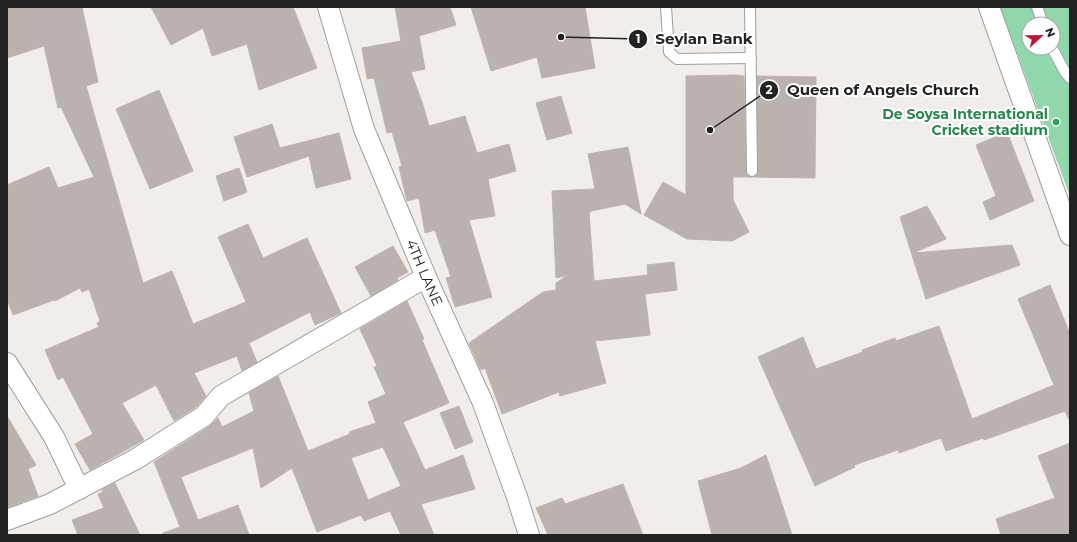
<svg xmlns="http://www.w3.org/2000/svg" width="1077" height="542" viewBox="0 0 1077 542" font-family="Montserrat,sans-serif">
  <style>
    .pitch { fill: #90d8ac; fill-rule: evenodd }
    .building { fill: #bab2af; stroke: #c1b2ad; fill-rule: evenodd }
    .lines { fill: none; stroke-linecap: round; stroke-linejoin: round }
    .lane-casing { stroke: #9f9f9f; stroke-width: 12 }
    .street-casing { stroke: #9f9f9f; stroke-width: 22 }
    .lane { stroke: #fff; stroke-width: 10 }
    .street { stroke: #fff; stroke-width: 20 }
    .leisure-dot { fill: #2e9e5b; stroke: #fff; stroke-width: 1.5 }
    .labels { text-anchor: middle; stroke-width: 4; stroke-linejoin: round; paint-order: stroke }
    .leisure-label { font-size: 14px; font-weight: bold; fill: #27864d; stroke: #fff; text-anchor: end }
    .street-label { font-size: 14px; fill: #222; stroke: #fff }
    .leader { fill: none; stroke: #222; stroke-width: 1.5 }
    .callout-dot { fill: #222; stroke: #fff; stroke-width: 1.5 }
    .mark-label { font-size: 12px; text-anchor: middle; font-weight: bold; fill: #fff }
    .callout-label { font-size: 15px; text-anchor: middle; font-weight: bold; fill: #222; stroke: #fff; stroke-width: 4; stroke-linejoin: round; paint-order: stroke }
  </style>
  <rect width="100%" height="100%" fill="#f1edea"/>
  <path class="pitch" d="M1000 7H1070V196ZM1029 24H1053V48H1029Z"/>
  <g class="building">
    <polygon points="7,7 82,7 98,82 86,86 143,283 172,271 193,324 246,302 218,237 248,224 263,258 307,238 341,313 315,325 310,312 249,343 257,362 242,371 237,356 194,373 206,396 196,407 174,421 156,385 122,403 144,440 90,470 75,444 93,434 63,377 58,380 45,350 99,327 97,323 100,321 89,289 82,292 80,288 55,301 54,300 13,315 7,299 7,185 49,167 58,188 94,177 61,107 58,108 44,46 7,58"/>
    <polygon points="151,7 293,7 317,68 259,90 247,44 212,56 203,28 171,45"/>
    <polygon points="395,7 450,7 456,25 419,36 425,69 411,72 423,105 429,126 465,116 477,153 509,144 516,171 488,179 495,216 469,220 492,297 455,307 446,278 451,277 435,230 425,233 419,198 407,201 399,167 402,166 392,132 387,133 374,78 367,79 362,48 401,41"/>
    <polygon points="471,7 585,7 595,68 542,78 537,57 491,71"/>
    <polygon points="735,75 744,76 746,171 747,175 752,177 733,177 733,200 749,232 732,241 687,239 644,215 663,182 686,195 686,76"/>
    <polygon points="757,76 816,77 815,178 753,177 757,174 758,171"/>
    <polygon points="159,90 193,171 150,189 116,109"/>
    <polygon points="561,96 572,133 547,140 536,103"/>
    <polygon points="272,124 280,148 339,133 351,179 316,188 309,156 247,177 234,137"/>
    <polygon points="1007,132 1034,201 990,220 983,202 996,196 976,145"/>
    <polygon points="628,147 641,214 625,204 591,211 591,212 589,212 594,281 648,275 647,265 674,262 677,290 645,294 650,335 595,341 606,383 560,396 559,392 502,414 485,368 481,370 469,343 543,292 556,290 556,283 568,275 556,278 552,191 595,189 588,154"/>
    <polygon points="239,168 247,192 224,201 216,176"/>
    <polygon points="927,206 946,239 913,253 1012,245 1020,265 926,299 900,217"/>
    <polygon points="393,246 408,272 397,278 398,280 371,296 355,267"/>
    <polygon points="1050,285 1070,334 1070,422 1065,411 984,440 983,438 946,451 941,438 899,453 898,450 854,465 855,467 815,486 758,357 803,337 816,369 863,352 862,350 895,338 896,341 939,326 972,419 1054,385 1018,299"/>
    <path d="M407 301 424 339 422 340 449 403 403 422 425 470 463 455 475 489 421 504 434 535H401L390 511 364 521 361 515 317 532 292 468 261 488 253 448 181 477 198 520 238 505 249 535H163V533L180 527 154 462 210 426 218 418 222 427 254 411 249 393 278 376 308 451 350 434 349 432 376 423 368 402 386 394 374 367 377 366 360 329ZM383 447 401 486 368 500 351 458Z"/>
    <polygon points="459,406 473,442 455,449 440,413"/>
    <polygon points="7,416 36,465 28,469 38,496 7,508"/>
    <polygon points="1070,443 1070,535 1001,535 996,519 1055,498 1038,456"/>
    <polygon points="766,455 792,535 712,535 698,481 741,468"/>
    <polygon points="115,483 140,535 78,535 72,520 104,508 98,494 103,492 102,490"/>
    <polygon points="623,484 643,535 548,535 536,508 562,498 565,504"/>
  </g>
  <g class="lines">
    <defs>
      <g id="lane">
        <polyline points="666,7 669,52 677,59 751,58"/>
        <polyline points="750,7 752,171"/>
        <polyline points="1037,7 1043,24"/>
        <polyline points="1052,48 1065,72 1070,78"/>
      </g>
      <g id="street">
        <path id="s1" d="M328 7 364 129 426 277 483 403 518 500 529 535"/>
        <polyline points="989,7 1070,235"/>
        <polyline points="7,363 54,437 79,489"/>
        <polyline points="7,520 50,504 136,459 204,416 221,396 426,277"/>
      </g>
    </defs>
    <use href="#lane" class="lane-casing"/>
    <use href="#street" class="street-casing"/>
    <use href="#lane" class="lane"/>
    <use href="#street" class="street"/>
  </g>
  <circle class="leisure-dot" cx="1056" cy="122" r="4"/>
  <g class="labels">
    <g class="leisure-label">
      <text x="1048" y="119">De Soysa International<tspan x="1048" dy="16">Cricket stadium</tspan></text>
    </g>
    <g class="street-label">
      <text dy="5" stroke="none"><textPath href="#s1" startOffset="283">4TH LANE</textPath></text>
    </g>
  </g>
  <path class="leader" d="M561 37L638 39M710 130L769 90"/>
  <g class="callout-dot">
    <circle cx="561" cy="37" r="4"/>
    <circle cx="710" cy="130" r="4"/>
    <circle cx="638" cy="39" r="10"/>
    <circle cx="769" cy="90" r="10"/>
  </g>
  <g class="mark-label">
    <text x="638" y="43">1</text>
    <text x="769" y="94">2</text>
  </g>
  <g class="callout-label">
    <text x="704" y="44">Seylan Bank</text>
    <text x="883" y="95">Queen of Angels Church</text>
  </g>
  <rect width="1077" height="542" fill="none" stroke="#222222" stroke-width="16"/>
  <g transform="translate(1041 36) rotate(68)"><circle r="19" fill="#ffffff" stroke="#a7a7a7"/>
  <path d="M0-3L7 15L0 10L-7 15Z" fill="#c0143a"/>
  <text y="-6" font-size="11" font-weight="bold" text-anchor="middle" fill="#222222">N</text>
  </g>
</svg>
